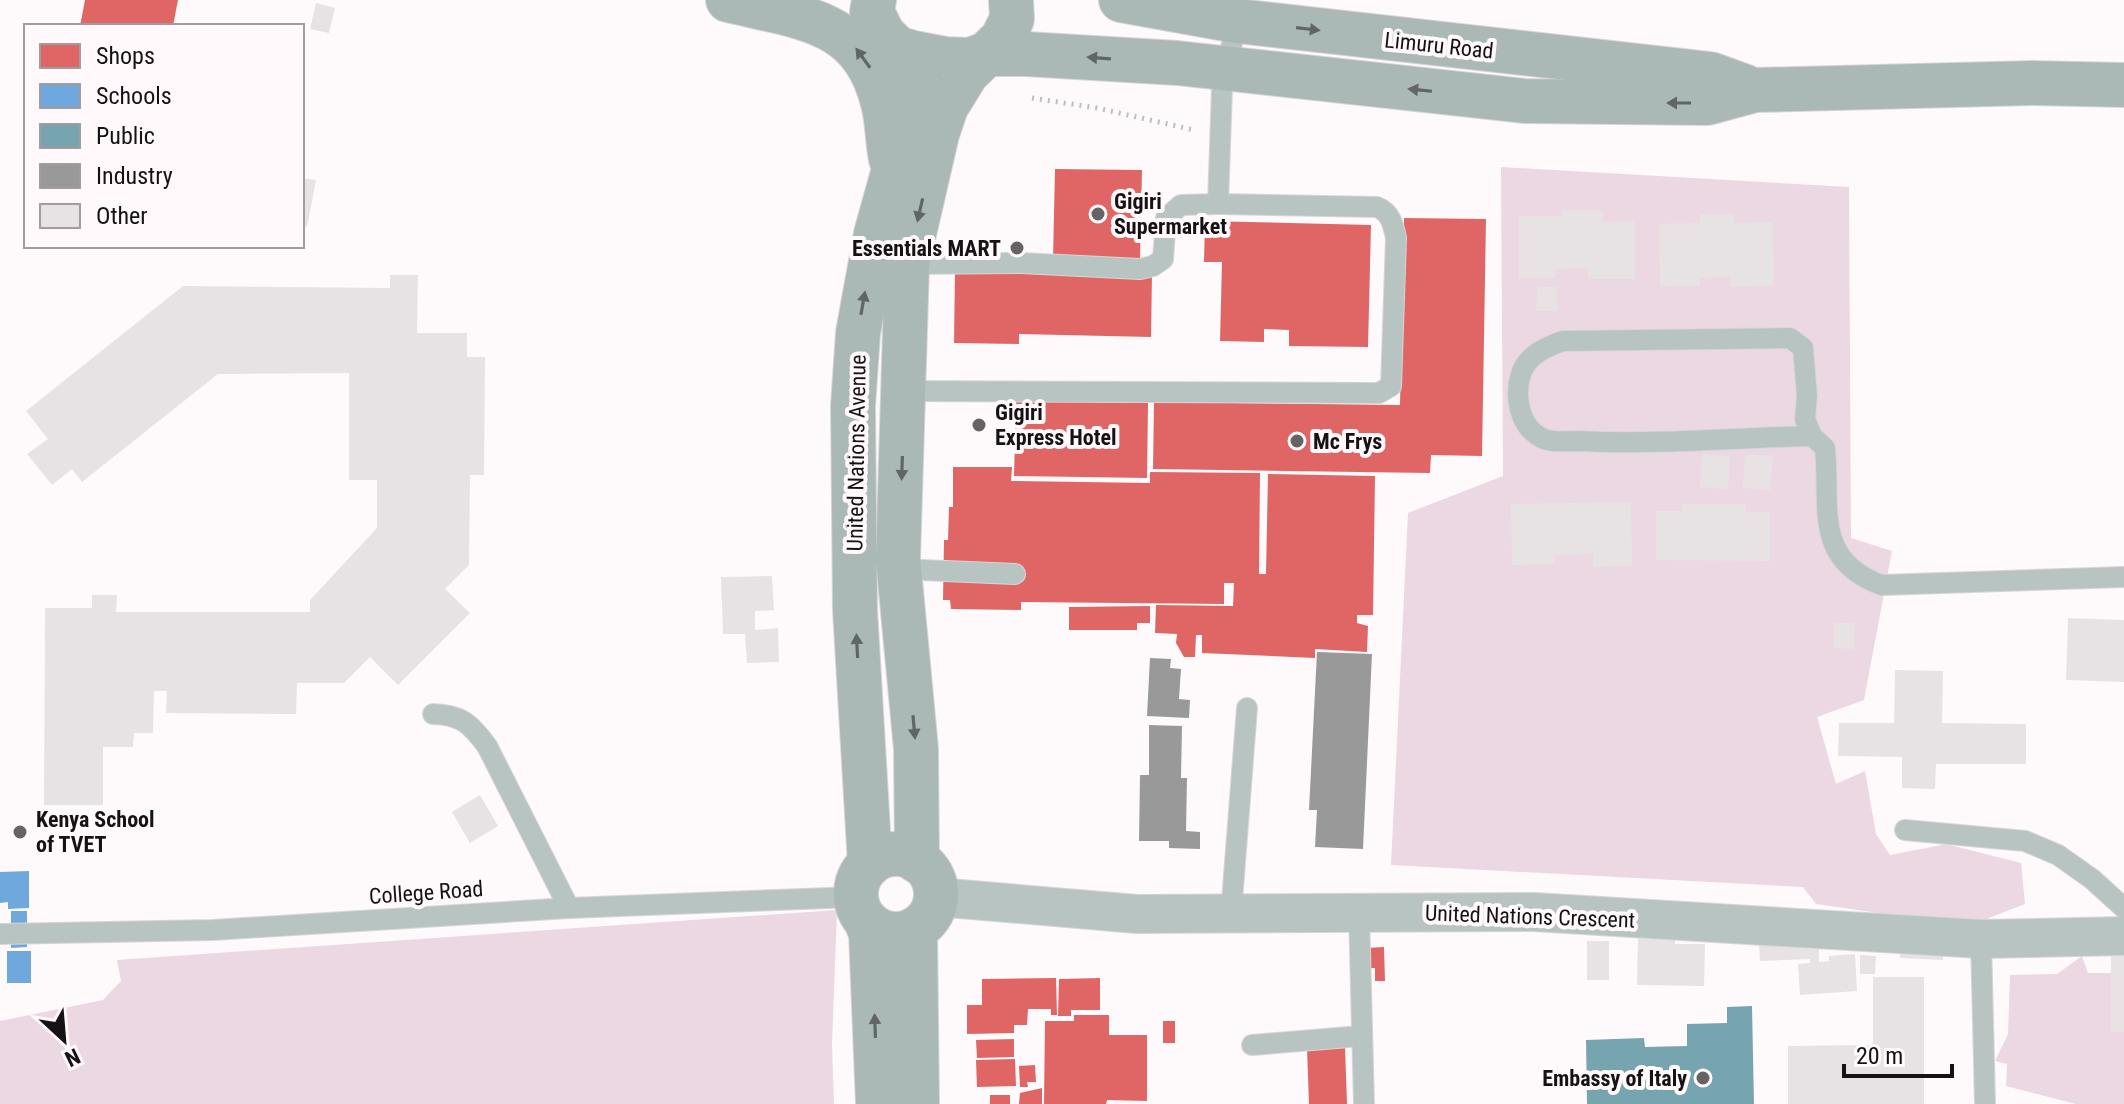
<svg xmlns="http://www.w3.org/2000/svg" width="2124" height="1104" viewBox="0 0 2124 1104" font-family="'Roboto Condensed',sans-serif">
  <style>
    .green { fill: #ebd8e2 }
    .shops { fill: #e06666 }
    .schools { fill: #6fa8dc }
    .public { fill: #76a5af }
    .industry { fill: #999 }
    .building { fill: #e7e3e5 }
    .lines { fill: none; stroke-linecap: round; stroke-linejoin: round }
    .lane-casing { stroke: #d8d6d7; stroke-width: 22 }
    .street-casing { stroke: #d8d6d7; stroke-width: 40 }
    .secondary-casing { stroke: #d8d6d7; stroke-width: 46 }
    .path { stroke: #babfbf; stroke-width: 5; stroke-dasharray: 2 6; stroke-linecap: butt }
    .lane { stroke: #b8c4c2; stroke-width: 20 }
    .street { stroke: #b8c4c2; stroke-width: 38 }
    .secondary { stroke: #aab9b6; stroke-width: 44 }
    .oneway { fill: #606565 }
    .poi-dot { fill: #676365; stroke: #fff9fb; stroke-width: 3 }
    .labels { text-anchor: middle; stroke-width: 8; stroke-linejoin: round; paint-order: stroke }
    .street-label { font-size: 22px; fill: #161114; stroke: #fff9fb }
    .poi-label { font-size: 22px; font-weight: bold; fill: #161114; stroke: #fff9fb; text-anchor: start }
  </style>
  <rect width="100%" height="100%" fill="#fefafc"/>
  <g class="green">
    <polygon points="1501,167 1849,187 1851,538 1892,551 1864,700 1817,717 1836,784 1865,771 1876,834 1890,855 1946,844 2021,863 2025,904 1968,926 1816,904 1803,887 1391,865 1408,513 1503,476"/>
    <polygon points="837,910 832,1045 834,1104 0,1104 0,1021 103,1000 121,981 117,960"/>
    <polygon points="2082,956 2088,973 2124,973 2124,1104 2076,1104 2006,1086 2007,1064 1995,1061 2008,1034 2010,975 2057,974"/>
  </g>
  <g class="shops">
    <polygon points="85,0 178,0 173,26 80,26"/>
    <polygon points="1055,169 1142,170 1140,260 1053,259"/>
    <polygon points="1404,218 1486,219 1482,456 1431,455 1430,473 1153,469 1154,402 1400,405"/>
    <polygon points="1205,221 1371,225 1368,347 1289,346 1289,330 1264,329 1264,342 1220,341 1222,262 1204,262"/>
    <polygon points="955,271 1152,274 1151,337 1019,334 1019,344 954,343"/>
    <polygon points="1016,401 1148,403 1147,478 1014,476"/>
    <polygon points="953,467 1012,467 1011,481 1150,483 1150,472 1260,473 1259,574 1266,574 1268,474 1375,476 1373,615 1357,615 1357,623 1368,626 1367,652 1315,649 1315,658 1202,653 1202,635 1196,635 1195,657 1184,657 1176,643 1177,634 1155,633 1156,605 1233,606 1234,583 1224,583 1224,604 1021,602 1021,610 951,609 950,600 943,600 944,540 948,540 949,507 953,507"/>
    <polygon points="1150,606 1150,623 1137,623 1137,630 1069,630 1069,607"/>
    <polygon points="1384,947 1385,981 1375,981 1375,968 1367,968 1366,948"/>
    <polygon points="1056,978 1057,1015 1051,1015 1051,1009 1028,1009 1027,1025 1014,1025 1014,1033 967,1034 967,1005 982,1005 982,979"/>
    <polygon points="1100,978 1100,1010 1071,1010 1071,1016 1058,1016 1059,979"/>
    <polygon points="1074,1015 1109,1015 1109,1035 1147,1035 1147,1101 1107,1100 1106,1104 1044,1104 1045,1021 1074,1021"/>
    <rect x="1163" y="1021" width="12" height="22"/>
    <polygon points="1014,1039 1014,1057 977,1058 976,1040"/>
    <polygon points="1345,1047 1347,1104 1309,1104 1307,1048"/>
    <polygon points="1015,1059 1016,1086 977,1087 976,1060"/>
    <polygon points="1035,1065 1036,1082 1027,1082 1028,1087 1020,1087 1019,1066"/>
    <polygon points="1042,1088 1042,1104 1019,1104 1020,1093"/>
    <rect x="990" y="1095" width="20" height="9"/>
  </g>
  <g class="schools">
    <polygon points="29,871 29,908 8,909 8,902 0,903 0,872"/>
    <polygon points="11,911 27,911 27,947 11,948"/>
    <rect x="7" y="951" width="24" height="32"/>
  </g>
  <polygon class="public" points="1752,1006 1754,1104 1587,1104 1586,1040 1644,1038 1645,1047 1687,1046 1687,1024 1727,1023 1727,1007"/>
  <g class="industry">
    <polygon points="1317,652 1372,654 1363,849 1315,847 1317,810 1309,810"/>
    <polygon points="1150,658 1171,659 1170,668 1181,669 1179,699 1190,700 1189,718 1147,716"/>
    <polygon points="1149,725 1182,726 1181,778 1187,778 1186,831 1200,832 1200,849 1169,848 1169,841 1139,841 1140,775 1149,775"/>
  </g>
  <g class="building">
    <polygon points="316,3 335,8 329,33 310,29"/>
    <polygon points="302,178 316,180 307,227 302,226"/>
    <polygon points="1561,210 1602,210 1602,222 1635,221 1635,279 1588,279 1588,268 1555,269 1555,278 1519,278 1519,216 1562,216"/>
    <polygon points="1700,214 1734,214 1734,223 1773,222 1774,286 1730,287 1730,277 1700,278 1700,286 1660,287 1659,224 1700,223"/>
    <polygon points="390,275 418,275 417,333 467,333 467,357 485,357 484,475 470,475 469,565 445,589 470,613 398,685 370,657 344,683 297,683 296,714 166,713 167,691 154,691 153,733 134,733 133,747 103,747 103,805 44,805 45,608 92,608 92,595 117,595 116,612 310,612 310,600 377,528 377,480 349,480 349,373 218,374 82,482 72,469 52,485 27,454 48,439 26,411 183,286 390,288"/>
    <polygon points="1537,287 1557,287 1557,311 1536,311"/>
    <polygon points="1702,454 1730,456 1728,489 1700,487"/>
    <polygon points="1745,454 1773,456 1770,490 1743,488"/>
    <polygon points="1631,502 1632,566 1593,567 1593,554 1554,555 1554,564 1512,565 1511,504"/>
    <polygon points="1682,504 1746,504 1746,512 1770,512 1770,561 1656,560 1656,511 1682,511"/>
    <polygon points="772,576 774,610 755,611 755,630 778,628 779,662 747,663 745,634 723,634 721,577"/>
    <polygon points="2068,618 2124,620 2124,682 2066,680"/>
    <polygon points="1834,623 1855,623 1854,649 1834,648"/>
    <polygon points="1895,670 1943,671 1942,723 2026,724 2026,764 1936,764 1935,789 1902,788 1902,757 1838,756 1839,723 1894,723"/>
    <polygon points="480,795 498,826 470,843 452,812"/>
    <polygon points="1648,930 1675,931 1675,944 1705,944 1704,986 1637,985 1638,938 1648,939"/>
    <rect x="1587" y="941" width="22" height="39"/>
    <polygon points="1808,941 1808,949 1819,948 1819,962 1829,961 1829,956 1855,954 1857,991 1800,995 1798,964 1810,963 1810,959 1760,961 1759,944"/>
    <polygon points="1901,941 1943,943 1943,960 1900,958"/>
    <polygon points="2124,948 2124,1032 2111,1032 2111,949"/>
    <polygon points="1860,955 1876,956 1875,974 1860,974"/>
    <polygon points="1873,977 1924,977 1924,1104 1788,1104 1788,1046 1873,1045"/>
  </g>
  <g class="lines">
    <defs>
      <g id="lane">
        <polyline points="907,264 1021,263 1140,269 1153,266 1163,259 1166,218 1181,205 1218,204"/>
        <path d="M904 391 1379 393 1391 386 1396 238C1393 224 1391 213 1377 207L1218 204 1222 88 1237 21"/>
        <path d="M1812 436 1805 419 1807 396 1803 348 1790 338 1563 341C1546 347 1527 355 1521 374 1514 396 1519 427 1542 438 1551 443 1568 441 1579 441 1656 445 1735 438 1812 436L1825 448C1831 506 1812 559 1881 585L2124 577"/>
        <polyline points="899,569 1015,574"/>
        <path d="M433 714C461 715 470 723 487 746L569 908"/>
        <polyline points="1905,830 2025,841 2058,855 2092,879 2124,908"/>
        <polyline points="1359,913 1364,1104"/>
        <polyline points="1231,914 1247,708"/>
        <polyline points="0,934 213,930 569,908 856,897"/>
        <polyline points="1981,939 1985,1104"/>
        <polyline points="1252,1045 1361,1036"/>
      </g>
      <polyline id="street" points="936,897 1137,914 1534,912 1981,939 2124,936"/>
      <g id="secondary">
        <path d="M728 0C800 18 862 18 883 103 888 121 887 140 891 159"/>
        <polyline points="874,0 872,12 883,34 899,50 946,59 970,60 986,54 1026,54 1177,63 1524,101 1707,103 1755,90 2032,83 2124,85"/>
        <polyline points="1121,0 1237,21 1710,74 1746,87"/>
        <circle cx="896" cy="894" r="40"/>
        <polyline points="917,861 916,749 898,559 907,264 937,134 946,107 967,73 1002,39 1012,19 1011,0"/>
        <polyline points="870,864 855,610 853,406 858,333 876,234 916,90 907,51"/>
        <polyline points="866,921 871,933 878,1104"/>
        <polyline points="915,929 917,1104"/>
      </g>
    </defs>
    <use href="#lane" class="lane-casing"/>
    <use href="#street" class="street-casing"/>
    <use href="#secondary" class="secondary-casing"/>
    <polyline class="path" points="1032,98 1097,108 1194,130"/>
    <use href="#lane" class="lane"/>
    <use href="#street" class="street"/>
    <use href="#secondary" class="secondary"/>
  </g>
  <defs><path id="oneway-solid" d="M-6-.8H1V-3.2L6.5 0L1 3.2V.8H-6Z" transform="scale(2)"/></defs>
  <g class="oneway">
    <use href="#oneway-solid" transform="translate(1308 29) rotate(7)"/>
    <use href="#oneway-solid" transform="translate(863 58) rotate(-126)"/>
    <use href="#oneway-solid" transform="translate(1099 58) rotate(-176)"/>
    <use href="#oneway-solid" transform="translate(1420 90) rotate(-174)"/>
    <use href="#oneway-solid" transform="translate(1679 103) rotate(180)"/>
    <use href="#oneway-solid" transform="translate(920 210) rotate(103)"/>
    <use href="#oneway-solid" transform="translate(863 303) rotate(-80)"/>
    <use href="#oneway-solid" transform="translate(902 468) rotate(92)"/>
    <use href="#oneway-solid" transform="translate(857 646) rotate(-93)"/>
    <use href="#oneway-solid" transform="translate(914 727) rotate(85)"/>
    <use href="#oneway-solid" transform="translate(875 1026) rotate(-92)"/>
  </g>
  <g class="poi-dot">
    <circle cx="1098" cy="214" r="8"/>
    <circle cx="1017" cy="248" r="8"/>
    <circle cx="979" cy="425" r="8"/>
    <circle cx="1297" cy="441" r="8"/>
    <circle cx="20" cy="832" r="8"/>
    <circle cx="1703" cy="1078" r="8"/>
  </g>
  <g class="labels">
    <g class="street-label">
      <text transform="translate(1439 45) rotate(6)" y="8">Limuru Road</text>
      <text transform="translate(856 453) rotate(-89)" y="8">United Nations Avenue</text>
      <text transform="translate(426 892) rotate(-4)" y="8">College Road</text>
      <text transform="translate(1530 916) rotate(2)" y="8">United Nations Crescent</text>
    </g>
    <g class="poi-label">
      <text x="1114" y="209">Gigiri<tspan x="1114" dy="25">Supermarket</tspan></text>
      <text x="1001" y="256" text-anchor="end">Essentials MART</text>
      <text x="995" y="420">Gigiri<tspan x="995" dy="25">Express Hotel</tspan></text>
      <text x="1313" y="449">Mc Frys</text>
      <text x="36" y="827">Kenya School<tspan x="36" dy="25">of TVET</tspan></text>
      <text x="1687" y="1086" text-anchor="end">Embassy of Italy</text>
    </g>
  </g>
  <rect x="24" y="24" width="280" height="224" fill="#fff9fb" stroke="#a29c9f" stroke-width="2"/>
  <rect x="40" y="44" width="40" height="24" fill="#e06666" stroke="#a29c9f" stroke-width="2"/>
  <text x="96" y="64" font-size="24" fill="#161114">Shops</text>
  <rect x="40" y="84" width="40" height="24" fill="#6fa8dc" stroke="#a29c9f" stroke-width="2"/>
  <text x="96" y="104" font-size="24" fill="#161114">Schools</text>
  <rect x="40" y="124" width="40" height="24" fill="#76a5af" stroke="#a29c9f" stroke-width="2"/>
  <text x="96" y="144" font-size="24" fill="#161114">Public</text>
  <rect x="40" y="164" width="40" height="24" fill="#999999" stroke="#a29c9f" stroke-width="2"/>
  <text x="96" y="184" font-size="24" fill="#161114">Industry</text>
  <rect x="40" y="204" width="40" height="24" fill="#e7e3e5" stroke="#a29c9f" stroke-width="2"/>
  <text x="96" y="224" font-size="24" fill="#161114">Other</text>
  <g transform="translate(64 1040) rotate(154)" stroke="#fff9fb" stroke-width="6" paint-order="stroke">
  <path d="M0-6L14 30L0 20L-14 30Z" fill="#161114"/>
  <text y="-12" font-size="22" font-weight="bold" text-anchor="middle" fill="#161114">N</text>
  </g>
  <path d="M1844 1064v12h108v-12" fill="none" stroke="#161114" stroke-width="4"/>
  <text x="1856" y="1064" font-size="24" fill="#161114" stroke="#fff9fb" stroke-width="6" paint-order="stroke">20 m</text>
</svg>
